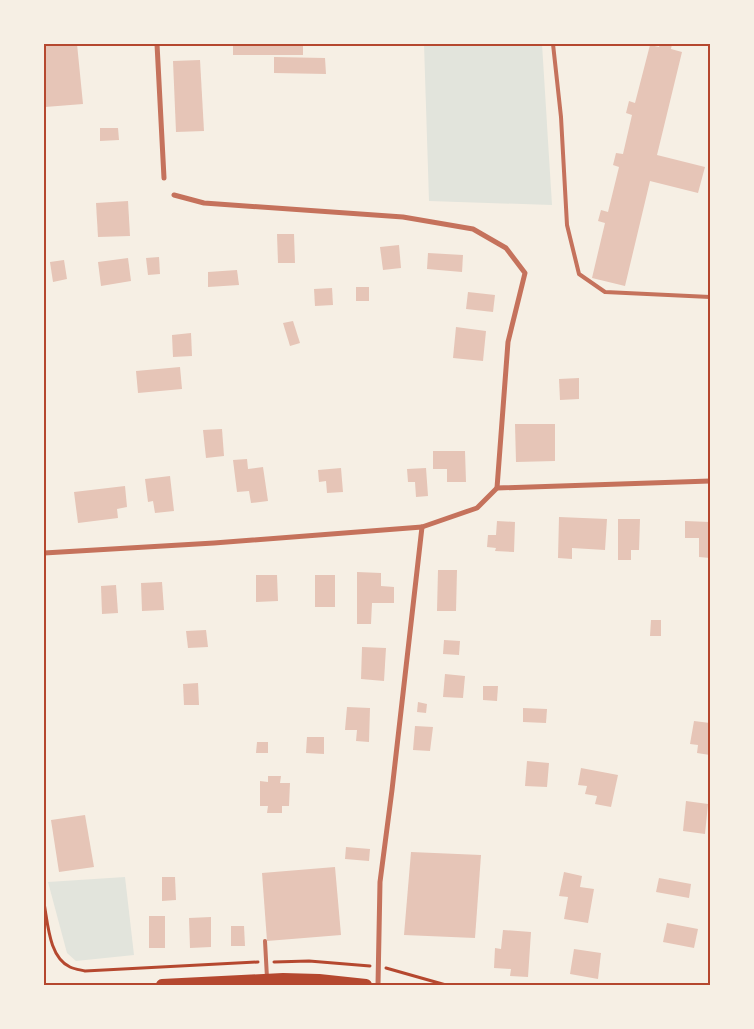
<svg xmlns="http://www.w3.org/2000/svg" width="754" height="1029" viewBox="0 0 754 1029" font-family="'Fira Sans Condensed',sans-serif">
  <style>
    .green { fill: #e2e4dc }
    .building { fill: #e6c5b7 }
    .lines { fill: none; stroke-linecap: round; stroke-linejoin: round }
    .path { stroke: #b5482f; stroke-width: 3 }
    .service { stroke: #c5725c; stroke-width: 4 }
    .minor { stroke: #c5725c; stroke-width: 5 }
    .primary { stroke: #b5482f; stroke-width: 12 }
    .neatline { fill: none; stroke: #b5482f; stroke-width: 2 }
  </style>
  <rect width="100%" height="100%" fill="#f6efe4"/>
  <g class="green">
    <polygon points="424,44 542,44 552,205 429,201"/>
    <polygon points="125,877 134,955 76,961 67,953 48,882"/>
  </g>
  <g class="building">
    <polygon points="44,44 77,44 83,104 45,107"/>
    <rect x="233" y="44" width="70" height="11"/>
    <polygon points="660,44 672,44 671,49 682,52 657,155 705,167 698,193 650,181 625,286 592,278 605,223 598,221 601,210 608,212 619,167 613,165 616,153 623,154 632,115 626,113 629,101 635,103 650,45 659,47"/>
    <polygon points="274,57 325,58 326,74 274,73"/>
    <polygon points="200,60 204,131 176,132 173,61"/>
    <polygon points="100,128 118,128 119,140 100,141"/>
    <polygon points="128,201 130,236 98,237 96,203"/>
    <polygon points="277,234 294,234 295,263 278,263"/>
    <polygon points="399,245 401,268 383,270 380,247"/>
    <polygon points="428,253 463,255 462,272 427,269"/>
    <polygon points="159,257 160,274 148,275 146,258"/>
    <polygon points="128,258 131,281 101,286 98,262"/>
    <polygon points="64,260 67,279 53,282 50,262"/>
    <polygon points="237,270 239,285 208,287 208,272"/>
    <rect x="356" y="287" width="13" height="14"/>
    <polygon points="332,288 333,305 315,306 314,289"/>
    <polygon points="468,292 495,295 493,312 466,309"/>
    <polygon points="293,321 300,343 290,346 283,323"/>
    <polygon points="456,327 486,331 483,361 453,358"/>
    <polygon points="191,333 192,356 173,357 172,335"/>
    <polygon points="180,367 182,389 138,393 136,371"/>
    <polygon points="579,378 579,399 560,400 559,379"/>
    <polygon points="515,424 555,424 555,461 516,462"/>
    <polygon points="222,429 224,456 206,458 203,430"/>
    <polygon points="433,451 465,451 466,482 447,482 447,469 433,469"/>
    <polygon points="247,459 248,469 263,467 268,501 251,503 249,491 237,492 233,460"/>
    <polygon points="341,468 343,492 327,493 326,481 319,482 318,470"/>
    <polygon points="426,468 428,496 416,497 415,482 408,482 407,469"/>
    <polygon points="170,476 174,511 155,513 153,501 148,502 145,479"/>
    <polygon points="125,486 127,507 117,509 118,518 78,523 74,492"/>
    <polygon points="559,517 607,519 605,550 572,548 572,559 558,558"/>
    <polygon points="618,519 640,519 639,550 631,550 631,560 618,560"/>
    <polygon points="497,521 515,522 514,552 495,551 496,548 487,547 488,535 496,535"/>
    <polygon points="685,521 710,522 710,558 699,557 699,538 685,538"/>
    <polygon points="438,570 457,570 456,611 437,611"/>
    <polygon points="357,572 381,573 381,586 394,587 394,603 372,603 371,624 357,624"/>
    <polygon points="256,575 277,575 278,601 256,602"/>
    <rect x="315" y="575" width="20" height="32"/>
    <polygon points="162,582 164,610 142,611 141,583"/>
    <polygon points="116,585 118,613 102,614 101,586"/>
    <polygon points="651,620 661,620 661,636 650,636"/>
    <polygon points="206,630 208,647 188,648 186,631"/>
    <polygon points="444,640 460,641 459,655 443,654"/>
    <polygon points="362,647 386,648 384,681 361,679"/>
    <polygon points="445,674 465,676 463,698 443,697"/>
    <polygon points="198,683 199,705 184,705 183,684"/>
    <polygon points="483,686 498,686 497,701 483,700"/>
    <polygon points="418,702 427,704 426,713 417,712"/>
    <polygon points="347,707 370,708 369,742 356,741 357,730 345,730"/>
    <polygon points="523,708 547,709 546,723 523,722"/>
    <polygon points="694,721 710,723 710,755 697,753 698,745 690,744"/>
    <polygon points="415,726 433,727 430,751 413,750"/>
    <polygon points="307,737 324,737 324,754 306,753"/>
    <polygon points="257,742 268,742 268,753 256,753"/>
    <polygon points="527,761 549,763 547,787 525,786"/>
    <polygon points="581,768 618,775 611,807 595,804 597,796 585,794 587,786 578,785"/>
    <polygon points="268,776 281,776 280,783 290,783 289,806 282,806 282,813 267,813 268,806 260,806 260,781 268,782"/>
    <polygon points="686,801 708,804 705,834 683,831"/>
    <polygon points="85,815 94,867 59,872 51,820"/>
    <polygon points="346,847 370,849 369,861 345,859"/>
    <polygon points="411,852 481,855 475,938 404,935"/>
    <polygon points="335,867 341,935 267,941 262,873"/>
    <polygon points="564,872 582,876 580,887 594,889 588,923 564,919 568,897 559,896"/>
    <polygon points="162,877 175,877 176,900 162,901"/>
    <polygon points="659,878 691,884 689,898 656,892"/>
    <rect x="149" y="916" width="16" height="32"/>
    <polygon points="211,917 211,947 190,948 189,918"/>
    <polygon points="667,923 698,929 694,948 663,942"/>
    <polygon points="231,926 244,926 245,946 231,946"/>
    <polygon points="503,930 531,932 528,977 510,976 511,969 494,968 495,948 501,949"/>
    <polygon points="574,949 601,953 598,979 570,974"/>
  </g>
  <g class="lines">
    <g class="path">
      <path d="M44 903C48 924 49 957 70 967 74 969 81 970 85 971L258 962"/>
      <polyline points="274,962 309,961 370,966"/>
      <polyline points="386,968 446,985"/>
    </g>
    <g class="service">
      <polyline points="553,44 561,117 567,225 579,274 605,292 710,297"/>
      <polyline points="265,941 267,978"/>
    </g>
    <g class="minor">
      <polyline points="157,44 164,178"/>
      <polyline points="174,195 204,203 403,217 473,229 506,248 525,273 508,342 497,488"/>
      <polyline points="44,553 214,543 422,527 477,508 497,488 710,481"/>
      <polyline points="378,985 380,882 392,790 422,527"/>
    </g>
    <polyline class="primary" points="162,985 283,979 319,980 366,985"/>
  </g>
  <rect width="754" height="1029" fill="none" stroke="#f6efe4" stroke-width="90"/>
  <rect x="45" y="45" width="664" height="939" class="neatline"/>
</svg>
